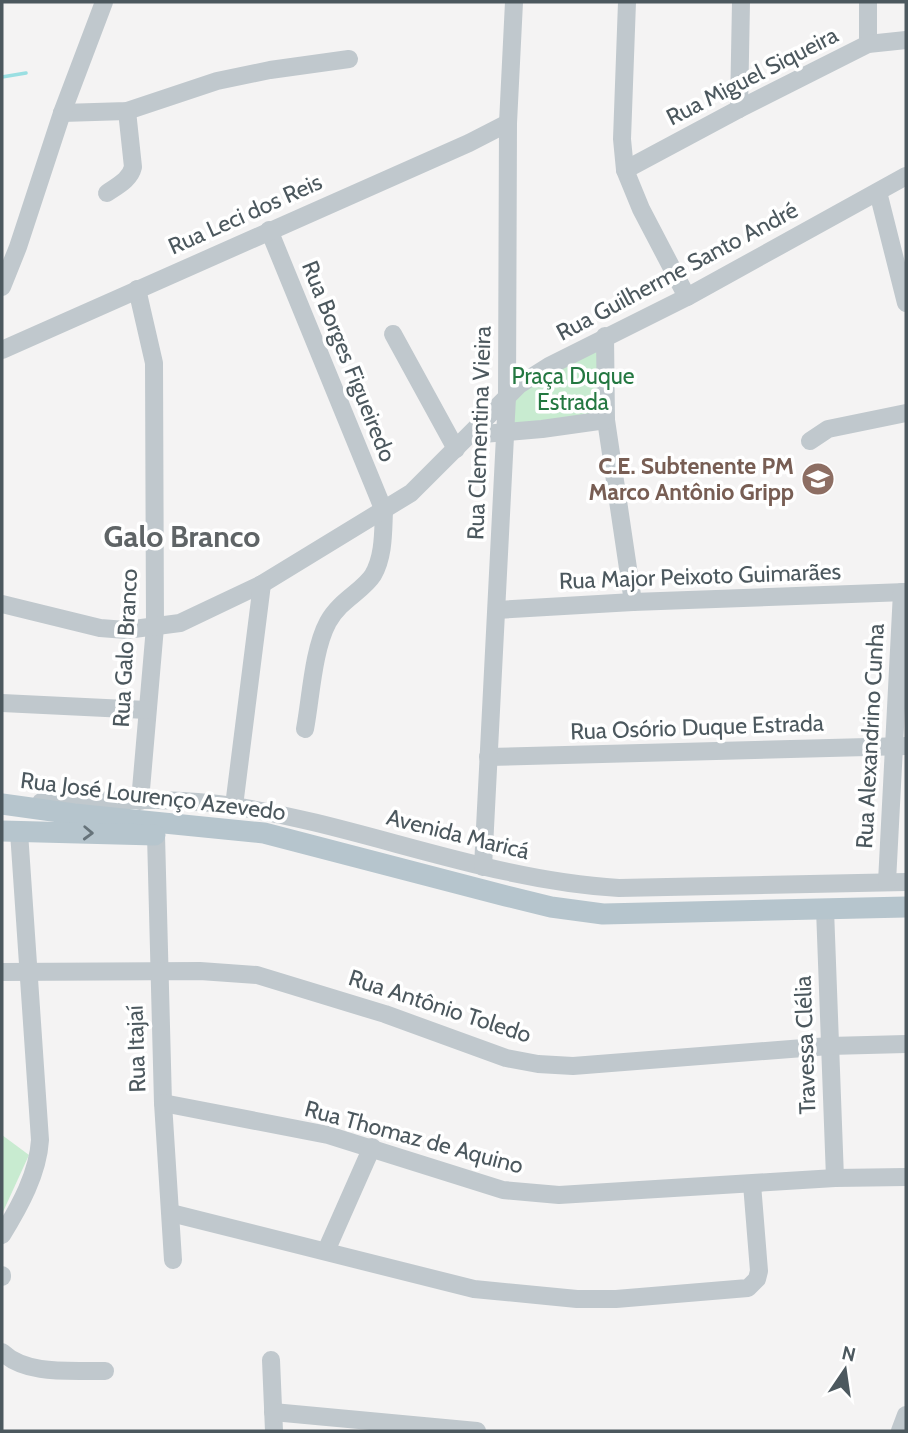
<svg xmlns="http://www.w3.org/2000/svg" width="908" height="1433" viewBox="0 0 908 1433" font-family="Cabin,sans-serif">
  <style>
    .green { fill: #c8ebd0 }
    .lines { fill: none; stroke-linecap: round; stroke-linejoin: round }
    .stream { stroke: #9adfe2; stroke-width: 3.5 }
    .minor { stroke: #c0c8cd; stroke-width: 18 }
    .major { stroke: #b6c5cd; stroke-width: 21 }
    .oneway { stroke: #66737a }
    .labels { text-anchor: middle; stroke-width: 7; stroke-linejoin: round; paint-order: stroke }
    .street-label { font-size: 23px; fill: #4c585e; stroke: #fff }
    .park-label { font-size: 23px; fill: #247841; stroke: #fff }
    .education-label { font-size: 23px; font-weight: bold; fill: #785e54; stroke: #fff; text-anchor: end }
    .district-label { font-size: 30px; font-weight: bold; fill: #5f6466; stroke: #fff }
  </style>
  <rect width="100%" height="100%" fill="#f4f3f3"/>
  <g class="green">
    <polygon points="605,336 606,417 505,433 507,397"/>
    <polygon points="2,1135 29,1155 2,1214"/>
  </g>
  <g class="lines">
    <polyline class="stream" points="2,77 26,73"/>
    <g class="minor">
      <polyline points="627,2 622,139 625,170 641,209 687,297"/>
      <polyline points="868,44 868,2"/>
      <polyline points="739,109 741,2"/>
      <polyline points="62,113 127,111 217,81 270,70 349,59"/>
      <polyline points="625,170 739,109 868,44 906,40"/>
      <polyline points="878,192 906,303"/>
      <path d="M107 193C117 186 130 180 133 167L127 111"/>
      <path d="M269 230 384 511C383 532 384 556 373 575 363 591 340 600 328 622 313 650 311 697 305 729"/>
      <polyline points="2,287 18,247 62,113 104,2"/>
      <polyline points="137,289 154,363 155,627 140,801"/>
      <polyline points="393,334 456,449"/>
      <polyline points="605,336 606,420 633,602"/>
      <polyline points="2,350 469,143 508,123"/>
      <polyline points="471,435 542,429 606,420"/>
      <polyline points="810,441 828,429 906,413"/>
      <polyline points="2,604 100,628 126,630 180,623 262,584 411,493 519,385 549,366 687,297 906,176"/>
      <polyline points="497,610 633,602 906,592"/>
      <polyline points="2,703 147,710"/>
      <polyline points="488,757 906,746"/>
      <path d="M41 802C104 801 170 796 233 806 363 826 486 880 619 888L906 882"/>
      <polyline points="234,806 262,584"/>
      <polyline points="156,835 163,1103 173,1260"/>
      <polyline points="483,867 507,397 508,123 514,2"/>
      <polyline points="887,882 902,592"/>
      <polyline points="825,909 835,1178"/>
      <polyline points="2,972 200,971 257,975 385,1014 506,1058 538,1064 573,1066 829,1046 906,1044"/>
      <polyline points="163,1103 328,1135 503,1190 559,1195 835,1178 906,1177"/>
      <polyline points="171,1213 474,1289 577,1299 616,1299 748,1288 757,1279 759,1271 752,1184"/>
      <path d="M2 1235C20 1206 38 1173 40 1140L19 832"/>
      <polyline points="326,1251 372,1147"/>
      <polyline points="2,1275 2,1277"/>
      <path d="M2 1352C27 1376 73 1370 105 1371"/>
      <polyline points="271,1360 274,1431"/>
      <polyline points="273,1412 477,1431"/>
      <polyline points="900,1431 906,1415"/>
    </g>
    <g class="major">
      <polyline points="2,804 74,814 264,833 506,896 551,907 603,914 906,907"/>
      <polyline points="2,831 155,835"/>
    </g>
  </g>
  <defs><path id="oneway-chevron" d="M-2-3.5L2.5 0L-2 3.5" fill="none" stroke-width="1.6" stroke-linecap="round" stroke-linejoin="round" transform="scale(1.75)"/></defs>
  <use class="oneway" href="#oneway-chevron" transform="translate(88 833) rotate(2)"/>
  <defs>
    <symbol id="school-disc" viewBox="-11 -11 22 22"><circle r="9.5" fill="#8d6e63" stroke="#fff"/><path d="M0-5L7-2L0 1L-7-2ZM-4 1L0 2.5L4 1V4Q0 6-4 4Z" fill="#fff"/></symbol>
  </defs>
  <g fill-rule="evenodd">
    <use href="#school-disc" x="799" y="460" width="38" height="38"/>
  </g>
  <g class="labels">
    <g class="street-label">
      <text transform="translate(752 76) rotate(-27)" y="8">Rua Miguel Siqueira</text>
      <text transform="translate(245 214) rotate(-24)" y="8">Rua Leci dos Reis</text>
      <text transform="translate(677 271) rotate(-28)" y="8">Rua Guilherme Santo André</text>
      <text transform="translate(349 361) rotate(68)" y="8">Rua Borges Figueiredo</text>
      <text transform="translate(479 433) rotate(-88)" y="8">Rua Clementina Vieira</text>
      <text transform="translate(700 576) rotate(-2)" y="8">Rua Major Peixoto Guimarães</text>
      <text transform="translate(125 648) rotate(-87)" y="8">Rua Galo Branco</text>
      <text transform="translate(697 727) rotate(-2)" y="8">Rua Osório Duque Estrada</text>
      <text transform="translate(870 736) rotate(-87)" y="8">Rua Alexandrino Cunha</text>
      <text transform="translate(153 796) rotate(7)" y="8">Rua José Lourenço Azevedo</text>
      <text transform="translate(458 834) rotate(14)" y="8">Avenida Maricá</text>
      <text transform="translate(440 1006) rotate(18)" y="8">Rua Antônio Toledo</text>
      <text transform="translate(805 1045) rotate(-92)" y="8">Travessa Clélia</text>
      <text transform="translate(136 1049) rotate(-92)" y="8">Rua Itajaí</text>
      <text transform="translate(414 1137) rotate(15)" y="8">Rua Thomaz de Aquino</text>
    </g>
    <g class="park-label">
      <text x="573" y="384">Praça Duque<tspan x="573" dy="26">Estrada</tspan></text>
    </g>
    <g class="education-label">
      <text x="794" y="474">C.E. Subtenente PM<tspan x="794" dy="26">Marco Antônio Gripp</tspan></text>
    </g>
    <g class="district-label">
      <text x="182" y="547">Galo Branco</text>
    </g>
  </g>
  <rect width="908" height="1433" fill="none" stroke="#4c585e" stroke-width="7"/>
  <g transform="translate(845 1370) rotate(13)" stroke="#ffffff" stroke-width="5" paint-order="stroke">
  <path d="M0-5L12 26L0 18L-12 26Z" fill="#4c585e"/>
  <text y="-10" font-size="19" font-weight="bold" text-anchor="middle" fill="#4c585e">N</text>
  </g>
</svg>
